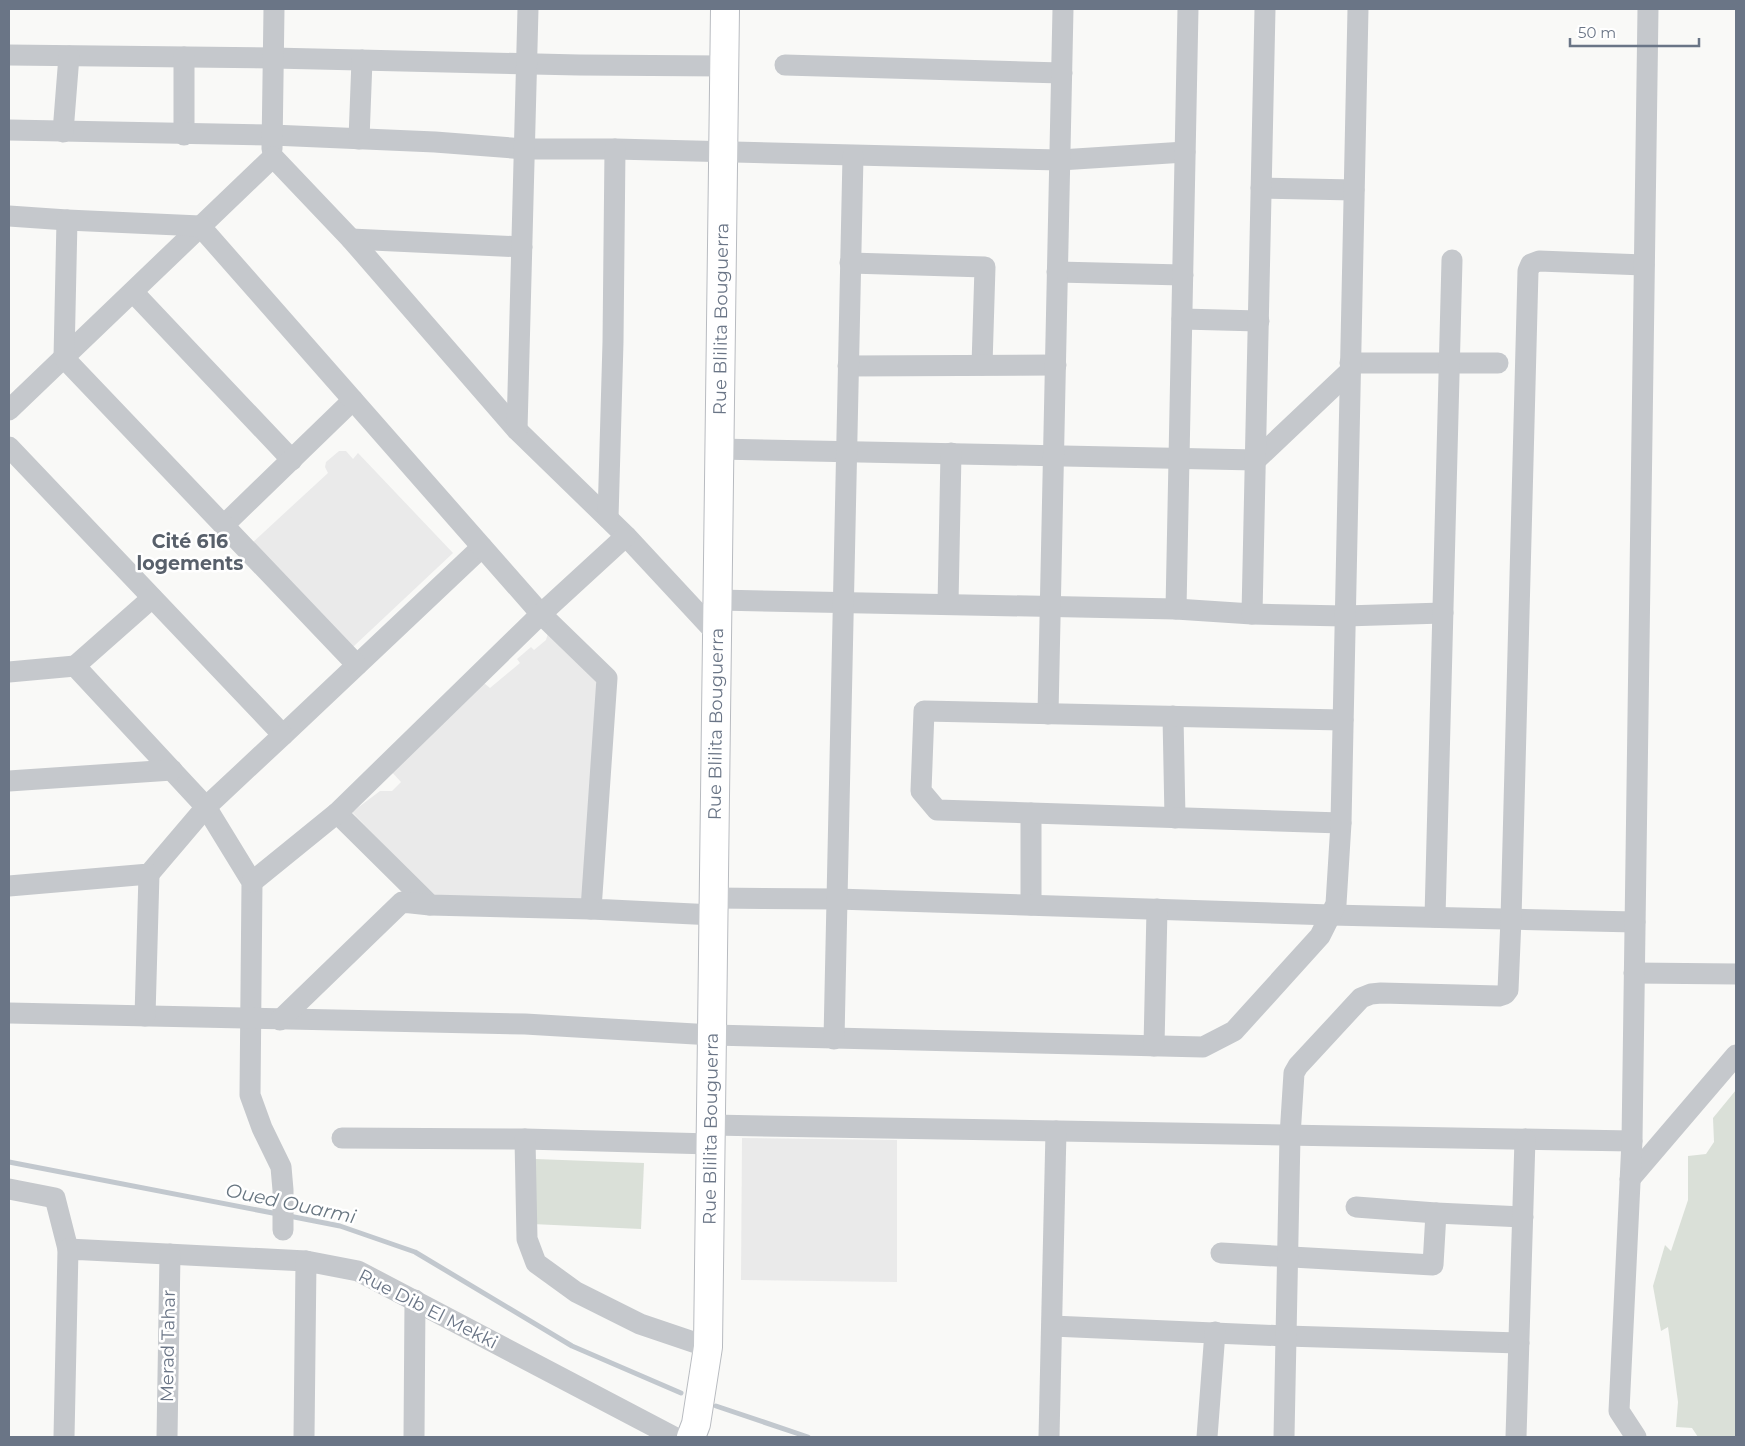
<svg xmlns="http://www.w3.org/2000/svg" width="1745" height="1446" viewBox="0 0 1745 1446" font-family="Montserrat,sans-serif">
  <style>
    .built { fill: #eaeaea }
    .green { fill: #dae0d8 }
    .lines { fill: none; stroke-linecap: round; stroke-linejoin: round }
    .stream { stroke: #c2c8ce; stroke-width: 5 }
    .secondary-casing { stroke: #b8bbc0; stroke-width: 30 }
    .street { stroke: #c5c8cc; stroke-width: 21 }
    .secondary { stroke: #fff; stroke-width: 28 }
    .labels { text-anchor: middle; stroke-width: 5; stroke-linejoin: round; paint-order: stroke }
    .street-label { font-size: 18px; fill: #6a7586; stroke: #fff }
    .neighbourhood-label { font-size: 19px; font-weight: bold; fill: #58606b; stroke: #fff }
    .water-label { font-size: 19px; font-style: italic; fill: #677580; stroke: #fff }
  </style>
  <rect width="100%" height="100%" fill="#f9f9f7"/>
  <g class="built">
    <polygon points="339,451 346,451 353,459 358,453 453,553 354,646 345,646 252,543 328,473 325,467 326,462"/>
    <polygon points="549,630 597,679 593,903 437,897 414,876 352,812 380,791 392,791 401,782 389,769 479,679 490,688 520,663 517,659 531,647 534,650 546,640"/>
    <polygon points="742,1138 897,1140 897,1282 741,1280"/>
  </g>
  <g class="green">
    <polygon points="1736,1090 1736,1437 1698,1437 1692,1428 1676,1427 1678,1402 1668,1327 1661,1331 1653,1286 1665,1245 1671,1251 1688,1200 1688,1156 1706,1154 1714,1142 1713,1118"/>
    <polygon points="535,1159 644,1163 641,1229 532,1224"/>
  </g>
  <g class="lines">
    <g class="stream">
      <polyline points="9,1162 278,1214"/>
      <polyline points="289,1216 340,1226 415,1252 572,1346 681,1393"/>
      <polyline points="716,1406 808,1437"/>
    </g>
    <defs>
      <g id="secondary">
        <path id="s1" d="M691 1437 696 1424 708 1347 725 9"/>
      </g>
    </defs>
    <use href="#secondary" class="secondary-casing"/>
    <g class="street">
      <polyline points="9,55 273,58 579,65 724,66"/>
      <polyline points="184,57 184,135"/>
      <polyline points="785,65 1062,73"/>
      <polyline points="9,130 272,135 435,142 525,149 615,149 1060,160 1185,152"/>
      <polyline points="63,132 69,56"/>
      <polyline points="359,139 362,60"/>
      <polyline points="272,149 274,9"/>
      <polyline points="1261,188 1354,190"/>
      <polyline points="9,216 67,220"/>
      <polyline points="351,239 522,247"/>
      <polyline points="850,263 985,267 982,365"/>
      <polyline points="1057,272 1183,275"/>
      <polyline points="133,292 292,460"/>
      <polyline points="1182,319 1259,321"/>
      <polyline points="1350,363 1498,363"/>
      <polyline points="848,366 1056,365"/>
      <polyline points="9,410 273,157 351,239 517,430 626,536 717,634"/>
      <polyline points="517,430 528,9"/>
      <polyline points="9,447 283,735 482,547"/>
      <polyline points="719,449 1256,460 1350,371"/>
      <polyline points="608,518 613,342 615,149"/>
      <polyline points="224,525 353,400"/>
      <polyline points="717,600 1176,609 1252,614 1265,9"/>
      <polyline points="948,604 951,453"/>
      <polyline points="1176,609 1188,9"/>
      <polyline points="1252,614 1345,616 1443,613"/>
      <polyline points="357,665 64,358 67,220 200,226 541,614 607,678 591,909 714,915"/>
      <polyline points="75,666 152,598"/>
      <polyline points="9,672 75,666 206,807 252,882 250,1095 262,1128 281,1167 283,1190 283,1230"/>
      <polyline points="1048,714 1063,9"/>
      <polyline points="1173,716 1175,818"/>
      <polyline points="9,781 172,770"/>
      <polyline points="337,813 430,905"/>
      <polyline points="1031,813 1031,905"/>
      <polyline points="1341,823 937,810 921,791 924,711 1343,720"/>
      <polyline points="252,882 337,813 541,614 626,536"/>
      <polyline points="9,886 149,874 206,807 283,735"/>
      <polyline points="714,898 837,899 1331,915 1635,922"/>
      <polyline points="1435,917 1452,260"/>
      <polyline points="1634,973 1736,974"/>
      <polyline points="9,1013 525,1024 712,1035 1203,1047 1234,1031 1320,936 1336,904 1341,823 1358,9"/>
      <polyline points="145,1016 149,874"/>
      <polyline points="280,1020 402,902 430,905 591,909"/>
      <polyline points="834,1039 853,156"/>
      <polyline points="1154,1046 1157,909"/>
      <polyline points="711,1125 1632,1141"/>
      <polyline points="342,1138 525,1139 711,1144"/>
      <polyline points="525,1139 527,1239 536,1263 576,1292 640,1324 708,1347"/>
      <polyline points="1630,1179 1736,1055"/>
      <polyline points="9,1189 55,1198 68,1249"/>
      <polyline points="1356,1207 1436,1213"/>
      <polyline points="1221,1253 1433,1265 1436,1213 1523,1217"/>
      <polyline points="1052,1326 1286,1336 1519,1343"/>
      <polyline points="64,1437 68,1249 306,1261"/>
      <polyline points="167,1437 170,1254"/>
      <polyline points="304,1437 306,1261 358,1271 674,1437"/>
      <polyline points="414,1437 415,1300"/>
      <polyline points="1049,1437 1056,1131"/>
      <polyline points="1207,1437 1215,1332"/>
      <polyline points="1284,1437 1290,1136 1294,1073 1298,1066 1361,998 1371,994 1381,993 1499,996 1505,994 1508,990 1511,919 1528,271 1531,264 1539,261 1644,265"/>
      <polyline points="1516,1437 1525,1139"/>
      <polyline points="1636,1437 1619,1411 1632,1141 1648,9"/>
    </g>
    <use href="#secondary" class="secondary"/>
  </g>
  <g class="labels">
    <g class="street-label">
      <text dy="6" stroke="none"><textPath href="#s1" startOffset="1120">Rue Blilita Bouguerra</textPath></text>
      <text dy="6" stroke="none"><textPath href="#s1" startOffset="715">Rue Blilita Bouguerra</textPath></text>
      <text dy="6" stroke="none"><textPath href="#s1" startOffset="310">Rue Blilita Bouguerra</textPath></text>
      <text transform="translate(428 1309) rotate(27)" y="6">Rue Dib El Mekki</text>
      <text transform="translate(168 1346) rotate(-89)" y="6">Merad Tahar</text>
    </g>
    <g class="neighbourhood-label">
      <text x="190" y="548">Cité 616<tspan x="190" dy="22">logements</tspan></text>
    </g>
    <g class="water-label">
      <text transform="translate(291 1203) rotate(12)" y="7">Oued Ouarmi</text>
    </g>
  </g>
  <rect width="1745" height="1446" fill="none" stroke="#6a7586" stroke-width="20"/>
  <path d="M1570 38v8h129v-8" fill="none" stroke="#6a7586" stroke-width="2.5"/>
  <text x="1578" y="38" font-size="15" fill="#6a7586" stroke="#ffffff" stroke-width="4" paint-order="stroke">50 m</text>
</svg>
